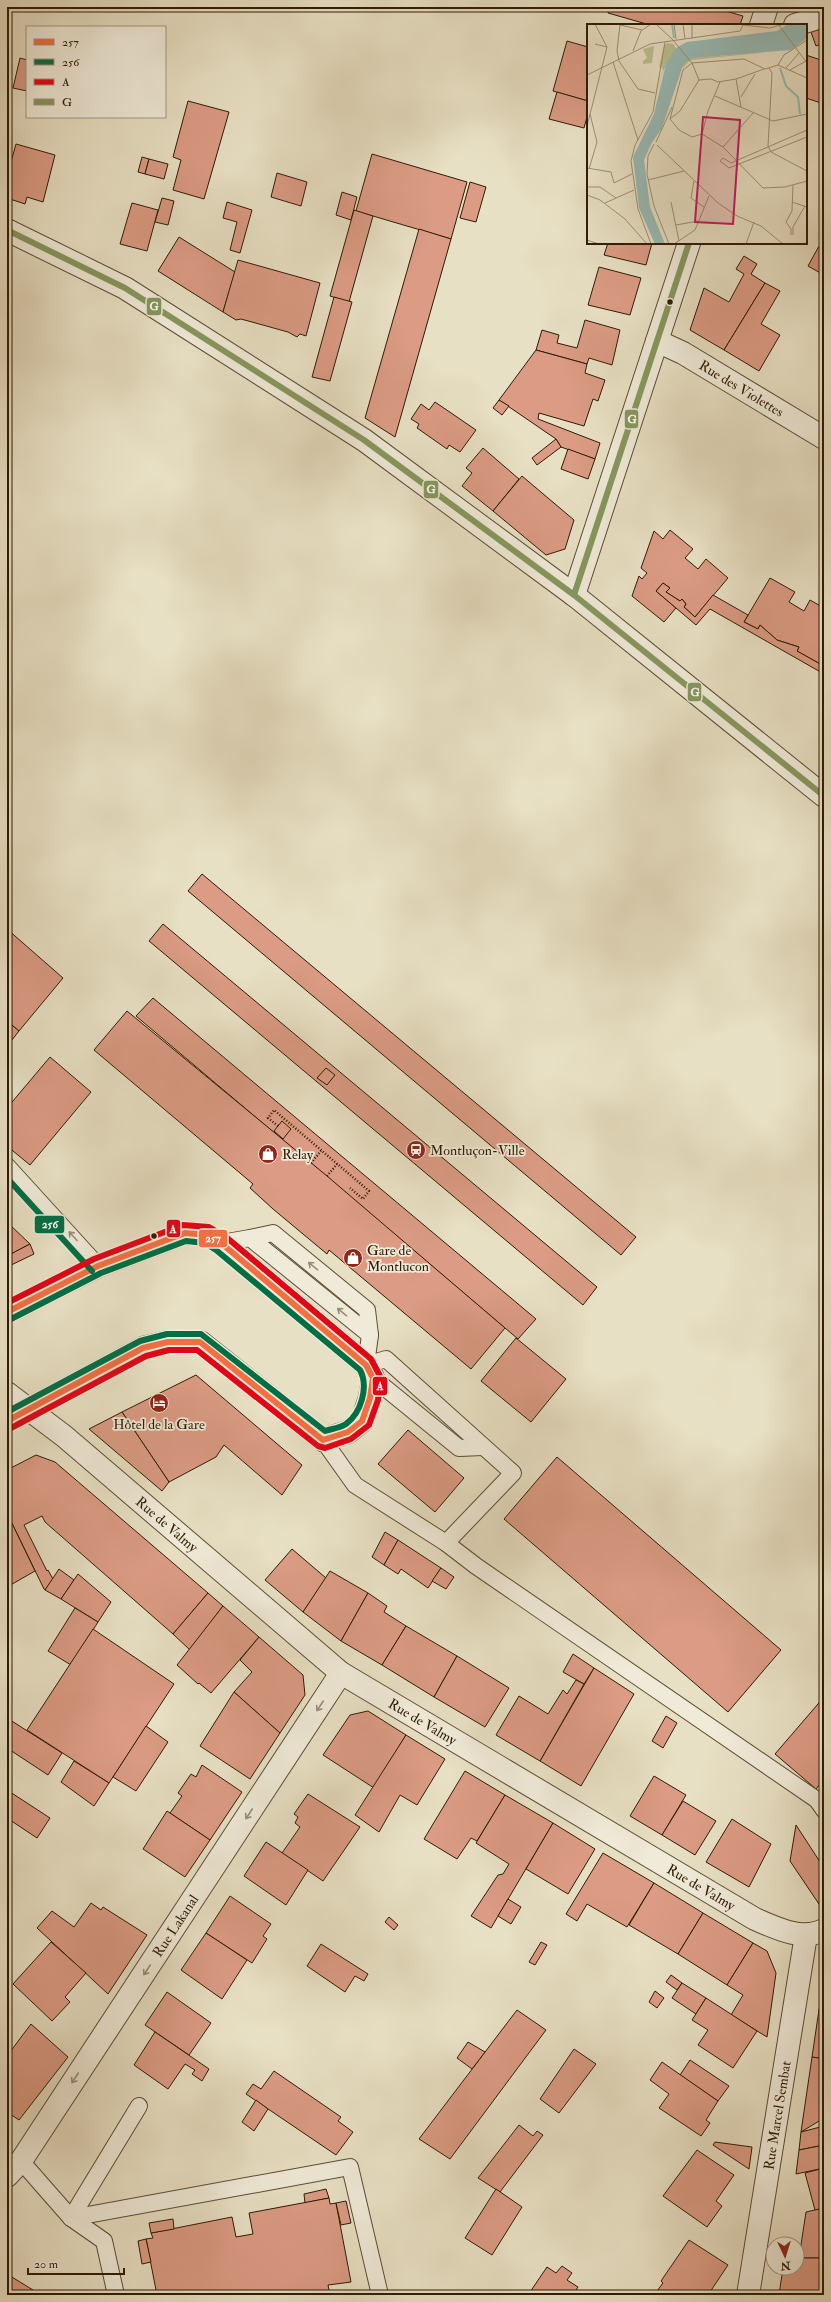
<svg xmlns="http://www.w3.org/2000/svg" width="831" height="2302" viewBox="0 0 831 2302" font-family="'IM FELL Double Pica',serif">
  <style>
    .building { fill: #db9b84; stroke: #2f1b03 }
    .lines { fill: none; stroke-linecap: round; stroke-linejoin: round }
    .service-casing { stroke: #5d4c33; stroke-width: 18 }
    .minor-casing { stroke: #5d4c33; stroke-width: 24 }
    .path { stroke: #2f1b03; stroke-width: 2.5; stroke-dasharray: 1 2; stroke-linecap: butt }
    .service { stroke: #f0ebd9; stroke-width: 16 }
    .minor { stroke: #f0ebd9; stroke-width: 22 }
    .bus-1-casing { stroke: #f0ebd9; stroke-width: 9 }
    .bus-2-casing { stroke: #f0ebd9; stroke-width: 9 }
    .bus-3-casing { stroke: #f0ebd9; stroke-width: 9 }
    .bus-4-casing { stroke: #f0ebd9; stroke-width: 9 }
    .bus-1 { stroke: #f36f42; stroke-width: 6 }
    .bus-2 { stroke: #016f45; stroke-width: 6 }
    .bus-3 { stroke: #e10616; stroke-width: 6 }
    .bus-4 { stroke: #85985d; stroke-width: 6 }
    .oneway { stroke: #998d79 }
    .bus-dot { fill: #2f1b03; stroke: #f0ebd9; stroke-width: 1.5 }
    .labels { text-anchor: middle; stroke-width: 3.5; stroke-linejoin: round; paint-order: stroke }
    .street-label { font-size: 14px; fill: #2f1b03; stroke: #f0ebd9 }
    .poi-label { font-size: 14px; fill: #2f1b03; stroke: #f0ebd9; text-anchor: start }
    .inset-river { fill: none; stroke: #98bcb8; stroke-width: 2 }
    .inset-road { fill: none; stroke: #9e9177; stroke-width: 1 }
    .view { fill: #c2185b; fill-opacity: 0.15; stroke: #c2185b; stroke-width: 2 }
    .inset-edge { fill: none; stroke: #2f1b03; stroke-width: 2 }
    .line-badge { stroke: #f0ebd9; stroke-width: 1.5 }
    .badge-label { font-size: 11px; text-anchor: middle; font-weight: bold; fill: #fff }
  </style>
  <rect width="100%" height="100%" fill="#e8e0c4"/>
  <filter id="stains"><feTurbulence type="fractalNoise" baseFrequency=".005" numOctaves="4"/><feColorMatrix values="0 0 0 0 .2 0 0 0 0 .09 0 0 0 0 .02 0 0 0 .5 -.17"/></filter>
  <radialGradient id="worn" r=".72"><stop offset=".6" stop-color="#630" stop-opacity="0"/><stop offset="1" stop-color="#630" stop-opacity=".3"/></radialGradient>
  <g class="building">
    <polygon points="609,7 712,7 743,16 740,25 650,25 608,13"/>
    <polygon points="824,28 824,43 816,46 811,32"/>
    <polygon points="567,41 588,47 588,101 553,91"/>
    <polygon points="806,55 824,61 824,104 806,98"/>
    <polygon points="20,58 27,60 27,91 13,88"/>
    <polygon points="557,92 588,101 588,113 584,128 549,119"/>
    <polygon points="188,101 229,112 204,199 173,190 181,160 173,157"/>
    <polygon points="16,144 55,155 43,202 27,197 25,204 7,198 7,176"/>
    <polygon points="372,154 467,182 451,239 356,211"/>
    <polygon points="142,157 149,159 145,174 138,172"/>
    <polygon points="149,159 168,164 164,179 145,174"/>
    <polygon points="277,173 307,182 301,206 271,197"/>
    <polygon points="470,182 486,187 476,222 460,218"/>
    <polygon points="342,192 357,197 351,220 336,215"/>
    <polygon points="162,198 174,201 168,225 155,222"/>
    <polygon points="227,202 252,210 240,253 230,250 237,222 223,218"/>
    <polygon points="132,203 158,210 147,251 120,244"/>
    <polygon points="354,210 373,216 349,302 330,296"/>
    <polygon points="419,229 451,239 395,437 365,418"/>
    <polygon points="179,237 235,272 223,312 158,271"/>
    <polygon points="608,243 652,243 646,265 604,255"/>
    <polygon points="819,246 824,248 824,275 808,266"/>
    <polygon points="744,256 757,264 751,274 765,283 724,350 690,330 704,288 729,302 744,274 736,269"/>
    <polygon points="238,260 320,283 306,336 300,334 297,337 288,332 241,319 236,320 223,312"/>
    <polygon points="599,267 641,278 630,315 588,305"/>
    <polygon points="765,283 780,291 761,324 780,335 759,371 724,350"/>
    <polygon points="334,297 352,302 330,381 312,377"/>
    <polygon points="585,320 620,330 612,365 589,358 587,364 536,350 542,330 559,335 557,343 577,348"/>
    <polygon points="536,350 587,364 585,373 605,380 598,401 593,399 584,426 539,413 538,419 600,443 595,459 561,447 556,439 499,400"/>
    <polygon points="499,400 509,406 502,415 493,408"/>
    <polygon points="435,402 476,430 460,452 449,445 447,449 417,428 419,424 411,419 421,404 429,410"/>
    <polygon points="556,439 561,447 537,465 532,458"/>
    <polygon points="483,448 519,479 493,511 462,486 472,473 466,468"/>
    <polygon points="568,449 595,459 588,479 561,469"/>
    <polygon points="522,476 574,520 565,549 546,555 493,511"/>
    <polygon points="670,530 693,549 685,558 698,569 706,559 728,578 695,617 684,607 686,604 682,599 680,601 666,592 670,588 663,583 656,591 676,608 664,622 632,596 639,576 642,579 647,573 641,568 654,531 663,539"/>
    <polygon points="770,578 795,592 789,602 804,611 810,600 824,608 824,661 822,665 797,651 799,647 777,640 760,625 758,629 744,622"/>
    <polygon points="663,583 670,588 666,592 680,601 682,599 686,604 684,607 695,617 713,595 748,615 744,622 758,629 760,625 777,640 799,647 797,651 822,665 824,661 824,674 710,609 696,625 656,591"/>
    <polygon points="202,874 636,1237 621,1255 188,891"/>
    <polygon points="163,924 597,1287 583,1305 149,941"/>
    <polygon points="7,929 63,978 19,1031 7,1021"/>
    <polygon points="153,998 536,1319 518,1339 136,1016"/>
    <polygon points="127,1011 327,1176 505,1328 471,1369 329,1250 327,1254 273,1209 250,1188 253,1184 94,1050"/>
    <polygon points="7,1021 19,1031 8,1045 7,1044"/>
    <polygon points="50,1057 91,1092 30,1165 7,1146 7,1108"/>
    <polygon points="326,1068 335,1075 327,1085 317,1078"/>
    <polygon points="282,1121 291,1129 283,1139 274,1131"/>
    <polygon points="7,1222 30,1244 7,1256"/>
    <polygon points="30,1244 34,1254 7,1267 7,1256"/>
    <polygon points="516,1338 566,1379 531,1422 481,1381"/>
    <polygon points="196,1375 302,1465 282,1495 224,1445 216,1457 169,1482 122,1412"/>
    <polygon points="122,1412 169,1482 162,1491 89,1429"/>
    <polygon points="408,1430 464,1478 435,1512 378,1464"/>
    <polygon points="36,1455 55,1462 208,1593 173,1634 45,1522 42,1516 24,1525 47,1571 48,1570 53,1579 45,1590 44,1589 7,1513 7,1470"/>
    <polygon points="557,1457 781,1650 728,1712 504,1519"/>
    <polygon points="7,1513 35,1571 7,1587"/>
    <polygon points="385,1532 398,1540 384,1565 372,1557"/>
    <polygon points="398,1540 441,1568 428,1588 401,1569 398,1574 384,1565"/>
    <polygon points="292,1549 326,1578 303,1612 265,1580"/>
    <polygon points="441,1568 454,1577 446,1589 432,1581"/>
    <polygon points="59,1569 74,1580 61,1599 45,1590"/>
    <polygon points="330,1571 368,1593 341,1641 303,1612"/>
    <polygon points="78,1574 111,1602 98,1622 61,1599"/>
    <polygon points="208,1593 223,1606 190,1650 173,1634"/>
    <polygon points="368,1593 387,1606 384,1612 406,1626 382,1665 341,1641"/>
    <polygon points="223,1606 259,1637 211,1693 199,1683 198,1684 177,1665"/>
    <polygon points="75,1608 98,1622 71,1665 48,1651"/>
    <polygon points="406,1626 457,1656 434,1697 382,1665"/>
    <polygon points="93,1629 174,1684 109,1783 27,1730"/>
    <polygon points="259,1637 303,1675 305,1695 280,1733 234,1692 252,1672 240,1660"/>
    <polygon points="573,1654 594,1668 584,1684 563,1672"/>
    <polygon points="457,1656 509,1688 485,1727 434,1697"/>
    <polygon points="594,1668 634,1694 581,1786 540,1761"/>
    <polygon points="576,1680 584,1684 540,1761 496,1735 519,1696 548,1714 563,1690 567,1694"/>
    <polygon points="234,1692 280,1733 250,1779 200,1746"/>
    <polygon points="824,1697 824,1779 816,1789 775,1754"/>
    <polygon points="368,1711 406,1735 374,1788 323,1755 350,1715"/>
    <polygon points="666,1716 677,1723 663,1748 652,1741"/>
    <polygon points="7,1718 62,1753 48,1775 7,1748"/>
    <polygon points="146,1726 168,1742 136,1791 113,1777"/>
    <polygon points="406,1735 445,1759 417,1805 400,1795 379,1832 355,1815"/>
    <polygon points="74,1761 109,1783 94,1806 61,1782"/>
    <polygon points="202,1765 242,1792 210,1840 170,1813 182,1796 178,1793 191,1774 196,1777"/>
    <polygon points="465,1771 505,1795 477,1841 471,1838 457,1859 424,1839"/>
    <polygon points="654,1776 686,1795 662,1835 630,1816"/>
    <polygon points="7,1790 50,1818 37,1838 7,1818"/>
    <polygon points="308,1794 360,1827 323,1881 282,1853 300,1827 295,1823 298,1817 294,1814"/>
    <polygon points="505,1795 553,1823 491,1928 471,1916 498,1875 503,1874 509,1864 476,1843"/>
    <polygon points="683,1801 716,1821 695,1855 662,1835"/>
    <polygon points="167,1811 210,1840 185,1877 143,1849"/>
    <polygon points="732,1819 771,1844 749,1887 706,1862"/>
    <polygon points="553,1823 595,1849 568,1894 526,1869"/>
    <polygon points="796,1825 824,1868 823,1910 790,1861"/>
    <polygon points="266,1842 308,1870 286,1905 244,1876"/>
    <polygon points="603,1853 654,1883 627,1927 587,1904 577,1921 566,1914"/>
    <polygon points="654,1883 703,1913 678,1954 629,1925"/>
    <polygon points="230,1896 271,1924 263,1936 267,1939 252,1963 206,1933"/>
    <polygon points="508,1899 521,1907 511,1924 498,1916"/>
    <polygon points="91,1903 101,1910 103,1907 147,1935 108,1994 37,1928 52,1911 74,1927"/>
    <polygon points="703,1913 753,1943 727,1985 678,1954"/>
    <polygon points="389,1917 398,1925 394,1930 385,1922"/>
    <polygon points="206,1933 247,1960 222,1999 181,1970"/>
    <polygon points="51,1942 86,1973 65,1997 70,2002 52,2021 13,1984"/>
    <polygon points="541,1942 547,1945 535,1965 529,1962"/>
    <polygon points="753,1943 767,1951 776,1973 767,2037 731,2015 743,1995 727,1985"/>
    <polygon points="321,1944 368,1974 364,1981 355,1976 345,1992 307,1966"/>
    <polygon points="671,1975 682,1983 677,1990 666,1982"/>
    <polygon points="824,1976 824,2059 812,2057"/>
    <polygon points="682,1983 706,1998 696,2014 672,1998"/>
    <polygon points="655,1991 664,1998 657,2008 649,2002"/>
    <polygon points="167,1992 211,2023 189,2055 145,2025"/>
    <polygon points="706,1998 757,2031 733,2068 698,2045 708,2030 692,2020"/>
    <polygon points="517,2010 546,2030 450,2159 419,2139"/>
    <polygon points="31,2024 68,2057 19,2120 7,2112 7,2056"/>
    <polygon points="155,2032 209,2069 202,2081 192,2074 195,2070 185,2064 168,2089 134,2065"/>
    <polygon points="468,2042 485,2052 472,2069 457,2058"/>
    <polygon points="574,2049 596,2064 559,2113 540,2099"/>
    <polygon points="812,2057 824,2059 824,2118 801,2132"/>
    <polygon points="690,2060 729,2086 718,2101 680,2075"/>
    <polygon points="662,2062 718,2101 706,2120 710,2123 701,2136 659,2108 669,2094 650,2080"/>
    <polygon points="274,2071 341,2117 338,2121 353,2132 336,2155 246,2094 253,2084 261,2089"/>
    <polygon points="256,2100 268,2109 254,2131 242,2122"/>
    <polygon points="519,2125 533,2136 537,2131 543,2135 500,2192 478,2178"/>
    <polygon points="824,2126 824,2145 799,2150 801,2132"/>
    <polygon points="715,2142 752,2147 749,2169 713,2145"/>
    <polygon points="824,2145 824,2168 796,2174 799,2150"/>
    <polygon points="697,2150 734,2175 716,2201 722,2206 707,2227 663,2196"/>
    <polygon points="824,2168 824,2208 815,2210 805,2173"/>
    <polygon points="326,2189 329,2198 305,2203 304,2194"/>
    <polygon points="496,2189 522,2207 492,2255 465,2238"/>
    <polygon points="329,2198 330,2204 336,2203 351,2282 328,2285 330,2295 157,2295 146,2239 153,2238 151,2233 232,2217 236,2237 253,2234 249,2213"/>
    <polygon points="346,2201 351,2223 341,2225 336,2203"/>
    <polygon points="824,2208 824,2258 799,2258 806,2212"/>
    <polygon points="173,2219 174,2229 151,2233 149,2223"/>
    <polygon points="146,2239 151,2262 142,2264 138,2241"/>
    <polygon points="689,2240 728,2265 708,2295 654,2295 663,2283 661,2281"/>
    <polygon points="797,2258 824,2258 823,2295 779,2295 783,2268 797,2268"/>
    <polygon points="562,2266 572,2273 567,2280 578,2287 573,2295 528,2295 547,2267 556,2273"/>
    <polygon points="7,2274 33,2290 33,2293 30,2295 7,2295"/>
  </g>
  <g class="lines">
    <defs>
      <g id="service">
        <polyline points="7,1166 98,1266"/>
        <polyline points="250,1238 273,1233 367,1310 370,1335"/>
        <polyline points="221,1243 250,1238 370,1335 366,1365 386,1359 513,1473 446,1543"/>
        <polyline points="373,1378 459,1448 483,1447"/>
        <polyline points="323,1440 355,1485 446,1543 476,1566 817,1800 824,1810"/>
        <polyline points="21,2161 71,2218 104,2241 116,2295"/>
        <polyline points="71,2218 350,2167 380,2295"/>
        <polyline points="71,2218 139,2106"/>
      </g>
      <g id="minor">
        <polyline points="761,25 767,7"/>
        <polyline points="795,25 824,16"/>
        <polyline points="7,230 125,288 364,440 574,595 824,796"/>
        <path id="s1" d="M657 341 683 353 824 438"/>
        <polyline points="574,595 689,243"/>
        <polyline points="7,1312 98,1266 185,1233 207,1235 221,1243 366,1365 373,1378 370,1398 362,1421 348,1432 323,1440 200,1342 168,1342 143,1348 7,1421"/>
        <path id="s2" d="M7 1393 64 1436 341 1673 755 1919C776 1928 801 1941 824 1930"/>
        <path id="s3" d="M7 2176 21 2161 341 1673"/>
        <path id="s4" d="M748 2295 806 1935"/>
      </g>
    </defs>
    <use href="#service" class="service-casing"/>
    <use href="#minor" class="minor-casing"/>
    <g class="path">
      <polyline points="278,1126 268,1118 274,1110 369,1191 363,1199 350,1188"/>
      <polyline points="311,1163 321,1151"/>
      <polyline points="327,1176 337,1164"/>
    </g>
    <use href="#service" class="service"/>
    <use href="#minor" class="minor"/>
    <defs>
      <polyline id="bus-1" points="7,1312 98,1266 185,1233 207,1235 221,1243 366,1365 373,1378 370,1398 362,1421 348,1432 323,1440 200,1342 168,1342 143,1348 7,1421"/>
      <g id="bus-2">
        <polyline points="7,1178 92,1271"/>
        <path d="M7 1412 140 1341 167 1334H201L325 1431C331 1429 340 1428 346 1424 361 1413 369 1387 360 1370L216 1250 205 1243 186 1241 101 1273 11 1319"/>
      </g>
      <polyline id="bus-3" points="7,1303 94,1259 183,1225 209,1227 226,1237 371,1359 381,1378 378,1400 369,1425 351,1439 325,1448 318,1446 197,1350 169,1350 146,1356 11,1428"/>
      <g id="bus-4">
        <polyline points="7,230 125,288 364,440 574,595 824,796"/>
        <polyline points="574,595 689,243"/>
      </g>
    </defs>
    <use href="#bus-1" class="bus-1-casing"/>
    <use href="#bus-2" class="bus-2-casing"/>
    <use href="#bus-3" class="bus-3-casing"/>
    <use href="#bus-4" class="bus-4-casing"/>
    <use href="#bus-1" class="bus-1"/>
    <use href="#bus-2" class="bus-2"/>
    <use href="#bus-3" class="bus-3"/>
    <use href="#bus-4" class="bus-4"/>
  </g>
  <defs><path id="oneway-shaft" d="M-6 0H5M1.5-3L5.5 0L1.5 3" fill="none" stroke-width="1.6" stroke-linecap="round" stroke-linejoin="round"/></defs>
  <g class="oneway">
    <use href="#oneway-shaft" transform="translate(73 1236) rotate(-132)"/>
    <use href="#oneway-shaft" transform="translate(313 1266) rotate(-141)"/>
    <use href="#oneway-shaft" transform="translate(342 1312) rotate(-141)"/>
    <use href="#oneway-shaft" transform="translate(320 1706) rotate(123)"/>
    <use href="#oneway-shaft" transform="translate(249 1814) rotate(123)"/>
    <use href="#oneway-shaft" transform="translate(147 1970) rotate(123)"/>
    <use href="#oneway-shaft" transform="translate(75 2078) rotate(123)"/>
  </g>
  <defs>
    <symbol id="station-disc" viewBox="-11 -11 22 22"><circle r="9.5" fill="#8f2418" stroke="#f0ebd9"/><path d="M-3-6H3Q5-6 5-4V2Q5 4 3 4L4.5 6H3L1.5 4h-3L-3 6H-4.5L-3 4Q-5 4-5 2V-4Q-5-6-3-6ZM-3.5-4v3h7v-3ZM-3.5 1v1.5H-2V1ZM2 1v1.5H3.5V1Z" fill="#fff"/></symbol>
    <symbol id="shop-disc" viewBox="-11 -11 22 22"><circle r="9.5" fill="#8f2418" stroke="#f0ebd9"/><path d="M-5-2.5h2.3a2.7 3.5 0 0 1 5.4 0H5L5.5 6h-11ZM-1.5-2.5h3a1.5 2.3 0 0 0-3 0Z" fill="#fff"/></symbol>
    <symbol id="hotel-disc" viewBox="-11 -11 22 22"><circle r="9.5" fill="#8f2418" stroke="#f0ebd9"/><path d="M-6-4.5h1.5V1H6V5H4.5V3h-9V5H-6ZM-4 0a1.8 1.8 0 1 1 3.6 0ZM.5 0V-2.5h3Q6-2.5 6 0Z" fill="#fff"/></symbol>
  </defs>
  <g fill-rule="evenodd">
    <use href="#station-disc" x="405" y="1139" width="22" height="22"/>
    <use href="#shop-disc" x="257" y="1143" width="22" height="22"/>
    <use href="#shop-disc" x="342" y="1247" width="22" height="22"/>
    <use href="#hotel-disc" x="148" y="1392" width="22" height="22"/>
  </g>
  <g class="bus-dot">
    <circle cx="670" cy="302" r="3.5"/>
    <circle cx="154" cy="1236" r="3.5"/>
  </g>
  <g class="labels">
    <g class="street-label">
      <text dy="5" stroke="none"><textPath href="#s1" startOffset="97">Rue des Violettes</textPath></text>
      <text dy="5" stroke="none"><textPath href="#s2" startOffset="207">Rue de Valmy</textPath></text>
      <text dy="5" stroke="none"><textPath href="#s2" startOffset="531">Rue de Valmy</textPath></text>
      <text dy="5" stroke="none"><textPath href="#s2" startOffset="855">Rue de Valmy</textPath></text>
      <text dy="5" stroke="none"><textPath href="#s3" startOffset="302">Rue Lakanal</textPath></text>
      <text dy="5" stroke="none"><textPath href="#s4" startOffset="182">Rue Marcel Sembat</textPath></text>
    </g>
    <g class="poi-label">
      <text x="430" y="1155">Montluçon-Ville</text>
      <text x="282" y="1159">Relay</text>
      <text x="367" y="1255">Gare de<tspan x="367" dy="16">Montlucon</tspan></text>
      <text x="159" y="1429" text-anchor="middle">Hôtel de la Gare</text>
    </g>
  </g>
  <g transform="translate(587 24)">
    <rect width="220" height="220" fill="#e8e0c4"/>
    <path d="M80 19 87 20 89 26 76 47 68 74 76 45 72 43 77 22ZM67 22 65 39 56 40V37L60 34 56 25ZM181 28 104 36 93 46 96 41 105 34Z" fill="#bcc190"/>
    <path d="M201 0H220V14L204 26 105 34 96 41 75 104 64 120 57 136 63 183 78 220H68L52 184 46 133 67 90 79 40 89 24 100 18 190 7Z" fill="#98bcb8"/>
    <path class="inset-river" d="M85 0 87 14M193 44 199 62 211 73 213 90"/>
    <path class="inset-road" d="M8 0 20 23 15 43M33 0 30 27 32 37 51 65 68 69M69 0 86 16M87 0 89 15M96 0 98 15M191 0 220 39M33 1 55 6M105 14V0M86 16 105 39 157 35 178 45 191 41 197 31 220 16M8 20 20 23M46 27 54 7 64 0M26 38 51 116M191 41 220 54M182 44 185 49 181 122 184 128M199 44 212 29M203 46 219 37M0 51 63 20 153 7 156 1 183 4 197 0M149 55 154 83M112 56 105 39 96 46 83 95 92 106 105 113 115 110M112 56 124 55 131 58 149 55 177 45M128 72 186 97 220 90M154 73 168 50M83 95 93 87 112 56M0 102 15 43M220 106 144 139 136 134 133 137 142 144 220 113M115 110 136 123 176 164 198 163 220 157M115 110 121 87 133 58M69 118 85 83M67 120 61 132 60 150 67 182 82 220M70 121 131 179 150 192 174 202 196 220M136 123 166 89M184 128 220 147M0 144 24 148 27 159 45 150M2 145 10 118 3 90M61 156 97 147M107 157 104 174 117 183M0 163H13L29 174M0 171 13 176 38 195 60 220M84 178 92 217M205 178 220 183M18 179 47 166M89 201 111 197M204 211V205L199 198 205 187 206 161M206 211V203L218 182M0 216 12 220M64 220 51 185 44 137 48 121 66 88 78 18M87 220 108 206 122 172M159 220 167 198"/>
    <path class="view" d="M116 93 153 96 146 200 108 198Z"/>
    <rect width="220" height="220" class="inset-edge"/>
  </g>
  <g class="line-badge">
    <rect x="146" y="297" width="16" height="19" rx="4" fill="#85985d"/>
    <rect x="624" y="409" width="15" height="20" rx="4" fill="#85985d"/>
    <rect x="423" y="480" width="16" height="19" rx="4" fill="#85985d"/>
    <rect x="687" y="682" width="15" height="20" rx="4" fill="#85985d"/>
    <rect x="34" y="1215" width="31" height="19" rx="4" fill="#016f45"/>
    <rect x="166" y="1219" width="15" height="19" rx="4" fill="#e10616"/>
    <rect x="198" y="1229" width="30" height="19" rx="4" fill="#f36f42"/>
    <rect x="372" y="1376" width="16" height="20" rx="4" fill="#e10616"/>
  </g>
  <g class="badge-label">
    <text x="154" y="310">G</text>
    <text x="632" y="423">G</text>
    <text x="431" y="493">G</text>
    <text x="695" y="696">G</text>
    <text x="50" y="1228">256</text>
    <text x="173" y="1233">A</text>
    <text x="213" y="1242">257</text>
    <text x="380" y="1390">A</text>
  </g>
  <rect width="831" height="2302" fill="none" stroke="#e8e0c4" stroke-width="24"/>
  <rect x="8" y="8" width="815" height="2286" fill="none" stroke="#2f1b03" stroke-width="2"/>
  <rect x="12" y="12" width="807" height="2278" fill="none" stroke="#2f1b03"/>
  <rect x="26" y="26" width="140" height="92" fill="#f0ebd9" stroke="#a39883"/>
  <rect x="34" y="39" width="20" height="6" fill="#f36f42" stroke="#a39883"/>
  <text x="62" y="46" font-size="12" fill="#2f1b03">257</text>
  <rect x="34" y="59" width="20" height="6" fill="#016f45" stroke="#a39883"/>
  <text x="62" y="66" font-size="12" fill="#2f1b03">256</text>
  <rect x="34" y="79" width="20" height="6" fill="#e10616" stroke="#a39883"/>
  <text x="62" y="86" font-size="12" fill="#2f1b03">A</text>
  <rect x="34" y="99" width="20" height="6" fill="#85985d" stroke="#a39883"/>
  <text x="62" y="106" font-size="12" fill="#2f1b03">G</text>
  <g transform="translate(785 2256) rotate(176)"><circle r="19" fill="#f0ebd9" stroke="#a39883"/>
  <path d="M0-3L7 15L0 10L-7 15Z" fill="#8f2418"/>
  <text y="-6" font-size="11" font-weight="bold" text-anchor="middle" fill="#2f1b03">N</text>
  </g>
  <path d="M28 2268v6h96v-6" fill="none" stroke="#2f1b03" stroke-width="2"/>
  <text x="34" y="2268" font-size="12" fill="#2f1b03" stroke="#f0ebd9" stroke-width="3" paint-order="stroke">20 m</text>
  <rect width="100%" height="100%" filter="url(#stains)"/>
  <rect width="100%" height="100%" fill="url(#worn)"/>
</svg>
